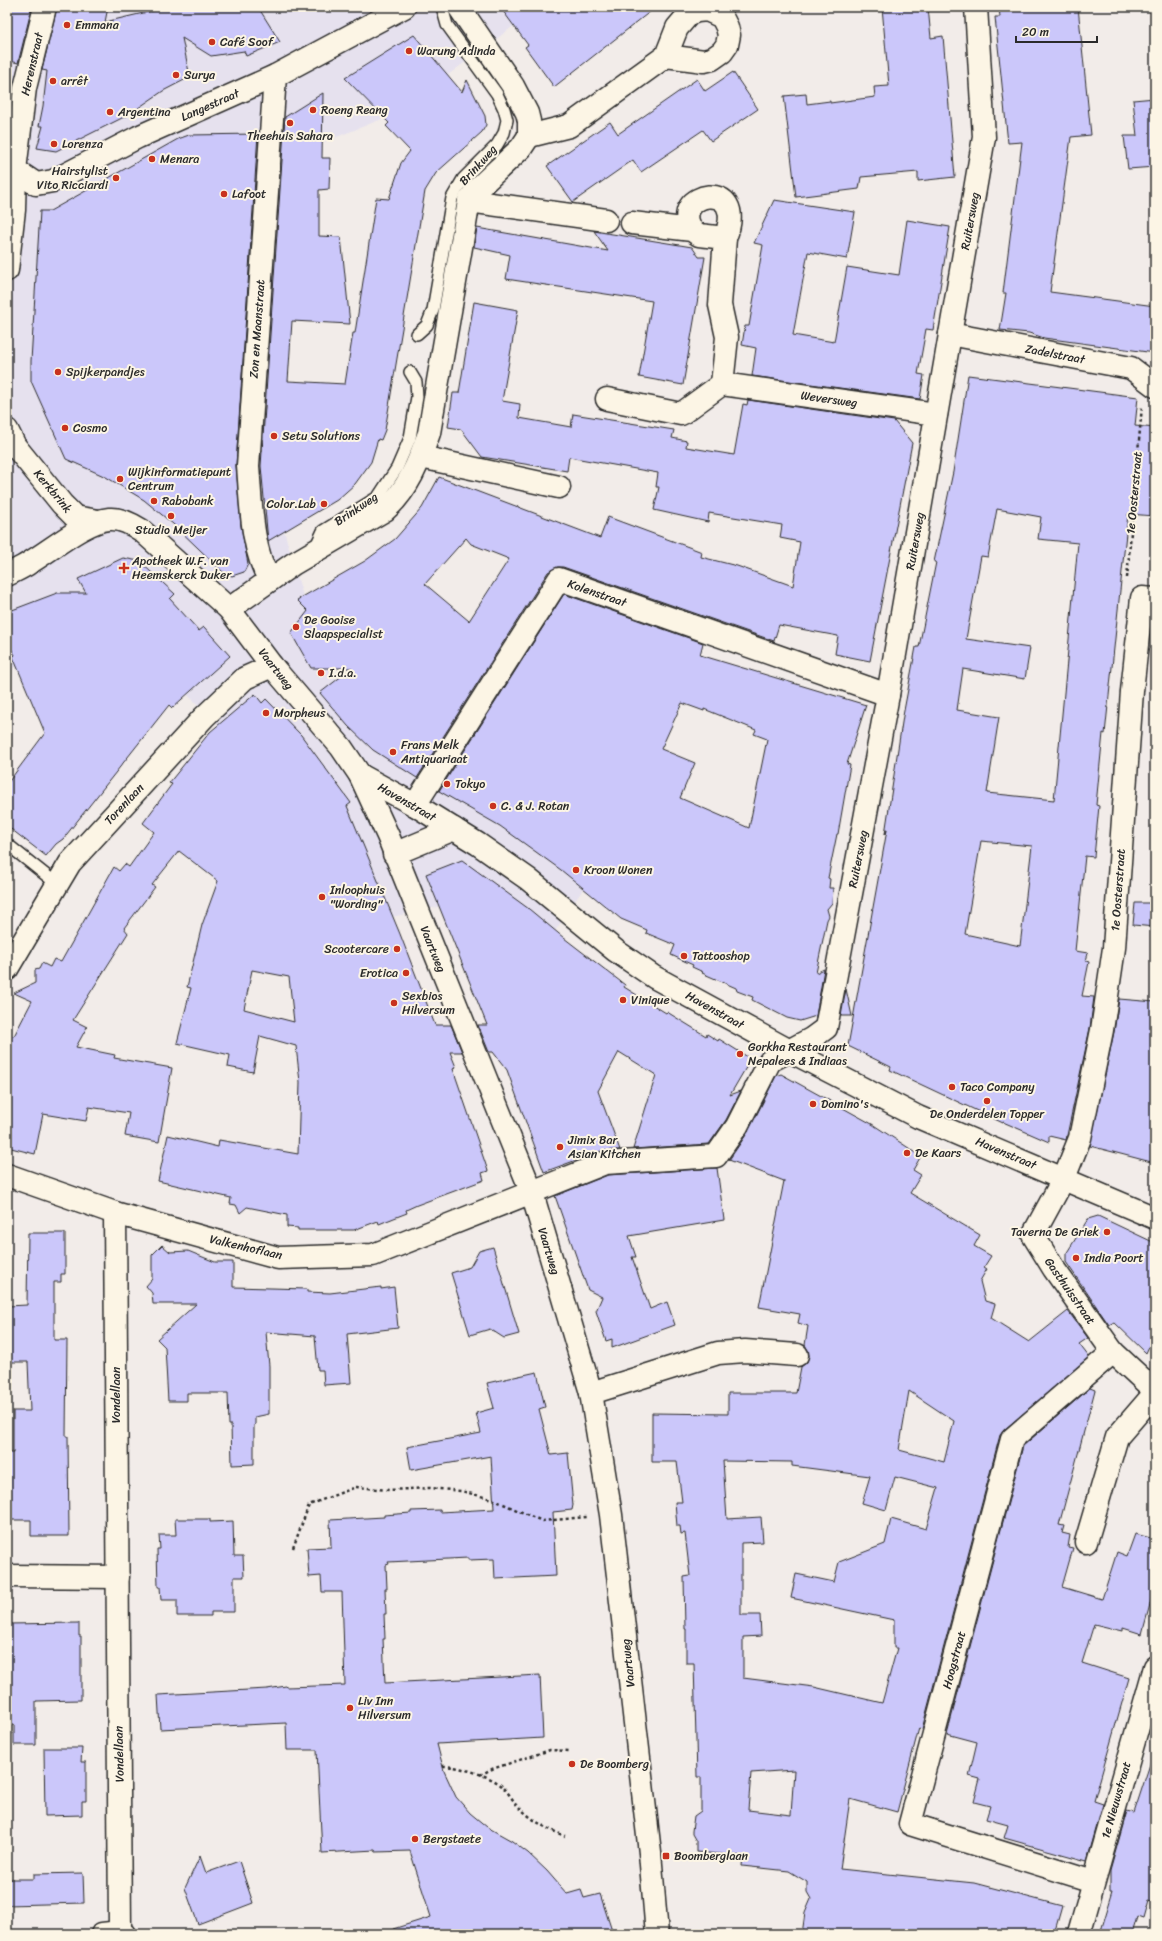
<svg xmlns="http://www.w3.org/2000/svg" width="1162" height="1941" viewBox="0 0 1162 1941" font-family="Sriracha,sans-serif">
  <style>
    .built { fill: #e6e1ee }
    .building { fill: #cbc7fa; stroke: #2b2b2b; fill-rule: evenodd }
    .lines { fill: none; stroke-linecap: round; stroke-linejoin: round }
    .service-casing { stroke: #2b2b2b; stroke-width: 14 }
    .minor-casing { stroke: #2b2b2b; stroke-width: 25 }
    .tertiary-casing { stroke: #2b2b2b; stroke-width: 25 }
    .secondary-casing { stroke: #2b2b2b; stroke-width: 25 }
    .path { stroke: #2b2b2b; stroke-width: 2.5; stroke-dasharray: 3 3; stroke-linecap: butt }
    .service { stroke: #fcf5e5; stroke-width: 11 }
    .minor { stroke: #fcf5e5; stroke-width: 22 }
    .tertiary { stroke: #fcf5e5; stroke-width: 22 }
    .secondary { stroke: #fcf5e5; stroke-width: 22 }
    .poi-dot { fill: #c8321e; stroke: #fcf5e5; stroke-width: 1.5 }
    .labels { text-anchor: middle; stroke-width: 4; stroke-linejoin: round; paint-order: stroke }
    .poi-label { font-size: 12px; fill: #2b2b2b; stroke: #fcf5e5; text-anchor: start }
    .street-label { font-size: 12px; fill: #2b2b2b; stroke: #fcf5e5 }
  </style>
  <rect width="100%" height="100%" fill="#f2ece9"/>
  <filter id="ink" filterUnits="userSpaceOnUse"><feTurbulence type="fractalNoise" baseFrequency=".025" numOctaves="2"/><feDisplacementMap in="SourceGraphic" scale="8" xChannelSelector="R" yChannelSelector="G"/><feConvolveMatrix kernelMatrix="1 2 1 2 8 2 1 2 1" color-interpolation-filters="sRGB"/></filter>
  <g filter="url(#ink)">
    <polygon class="built" points="7,7 539,7 397,113 67,244 206,522 278,510 323,665 612,846 533,964 455,903 374,921 264,767 177,685 71,663 7,668"/>
    <g class="building">
      <polygon points="7,7 32,7 18,63 7,60"/>
      <polygon points="57,7 108,7 105,22 169,7 258,7 280,42 246,56 244,51 211,56 182,38 190,77 163,91 128,115 56,151 37,148 43,126 39,126 43,106 47,71 42,70"/>
      <polygon points="500,7 656,7 554,87 525,47 528,45"/>
      <polygon points="882,7 928,7 931,38 943,36 955,177 918,181 918,172 861,177 859,189 796,197 784,96 806,94 807,104 830,101 830,103 875,97 874,87 889,86"/>
      <polygon points="999,7 1078,7 1091,135 1071,137 1050,292 1155,306 1155,353 1044,338 1029,333 1000,330 1006,293 1003,293 1022,142 1008,143 995,17 1000,17"/>
      <polygon points="414,35 462,92 467,80 485,116 486,125 482,132 436,173 425,191 385,430 381,440 378,439 371,462 355,484 337,500 268,541 261,466 285,117 323,93 322,158 330,158 329,189 319,190 319,236 341,237 350,324 292,321 288,381 345,384 353,333 355,333 376,198 389,199 401,163 410,151 386,126 389,123 345,78"/>
      <polygon points="733,72 758,109 711,141 703,130 641,172 633,160 573,202 547,166 610,122 618,134 697,79 705,91"/>
      <polygon points="1155,98 1155,167 1128,169 1124,136 1137,136 1133,100"/>
      <polygon points="258,134 236,465 241,526 248,564 244,572 232,576 223,572 173,524 144,500 106,477 66,459 31,381 31,361 40,211 50,211 178,139 189,135"/>
      <polygon points="774,200 855,212 847,259 808,252 793,335 834,342 847,267 899,275 907,220 950,227 933,330 926,329 918,374 924,375 920,399 752,376 756,348 742,345 745,326 749,326 763,245 754,243"/>
      <polygon points="477,228 608,251 594,231 692,247 699,257 705,257 683,385 639,377 652,301 506,279 510,255 474,247"/>
      <path d="M474 302 518 310 502 401 520 404 519 418 571 427 573 414 674 430 672 438 687 441 686 447 734 455 743 404 747 405 748 400 894 421 912 443 870 661 835 654 838 636 779 625 774 641 563 567H557L548 572 417 778 373 750 348 726 320 693 352 668H311L291 633 308 611 297 600 365 561 395 539 422 508 439 477 600 538 608 517 702 552 701 557 737 566 793 586 800 542 780 538 782 525 709 513 708 522 654 510 659 487H656L658 473 569 457 567 471 482 457 461 429 448 427 453 393H459ZM466 538 471 544 509 559 469 621 425 584Z"/>
      <path d="M968 375 1138 397 1135 426 1155 428V516L1128 514 1105 734 1103 733 1096 805 1099 806 1094 857 1085 856 1075 951 1088 953 1086 961 1089 962 1082 996 1094 997 1090 1028 1066 1140 1049 1136V1142L1003 1122V1123L890 1070 891 1067 848 1046 887 830 885 834 903 716 916 647H919L936 562H934L953 472ZM997 509 1041 517 1038 539 1078 543 1054 800 987 793 999 717 957 710 963 669 1025 679 1030 648 966 639 981 556 988 557ZM981 841 1032 846 1020 946 965 934Z"/>
      <polygon points="123,558 139,561 175,594 170,599 199,631 204,627 230,656 172,708 169,705 63,839 56,844 46,856 7,826 7,784 45,733 13,657 15,655 7,642 7,612 57,593 86,593 78,579"/>
      <path d="M564 594 703 643 700 655 866 705 847 764 850 765 838 834H837L828 878 830 879 829 888H833L832 903 827 909 829 916 827 920 816 973 824 969 816 1016 800 1021 787 1018 752 1000 753 997 737 991 736 988 702 973 703 972 692 967 693 965 671 955 675 945 646 933 647 930 621 919 561 870 500 826 439 791ZM682 703 704 711V709L756 730 754 734 767 739 749 828 680 798 695 763 661 749Z"/>
      <path d="M255 694 262 703 266 699 301 735 351 803 347 806 400 934 435 1025H451L462 1052H450L456 1067 453 1069 488 1171 482 1173 484 1180 417 1205 406 1210 407 1213 394 1218 379 1224 378 1221 354 1230H298V1228L287 1227V1215L247 1207 240 1213 236 1205 230 1204 231 1198 158 1181 168 1135 218 1147 219 1140 298 1154 300 1082 296 1046 260 1036 253 1072 228 1067 230 1055 177 1043 191 988 187 987 202 925 218 881 179 851 152 885 155 887 124 928 128 933 73 1020 87 1027 76 1047 115 1055 114 1058 172 1068 159 1142 125 1136 129 1113 89 1107 86 1121 43 1114 35 1154 7 1147V1035L14 1036 32 1001 14 993 35 983V970L39 969 42 963 50 967 54 959 61 962 114 867 119 871 125 864 129 867 154 832 143 823 172 784 169 783 210 732ZM252 970 289 977 294 1022 244 1009Z"/>
      <polygon points="462,860 529,909 564,938 625,985 624,987 666,1013 667,1012 706,1036 707,1034 718,1041 719,1039 751,1059 730,1095 741,1091 726,1120 709,1144 633,1149 656,1075 619,1052 598,1091 620,1150 601,1151 544,1172 507,1070 493,1052 489,1052 478,1025 487,1025 426,874"/>
      <polygon points="1135,903 1155,903 1155,927 1133,925"/>
      <polygon points="846,989 852,1016 841,1016"/>
      <polygon points="1119,999 1155,1002 1155,1163 1090,1146 1114,1032"/>
      <path d="M781 1074 872 1124 921 1156 913 1170 921 1175 910 1193 980 1235 974 1246 991 1256 984 1267 987 1269 980 1281 985 1301 995 1304 991 1318 1029 1342 1068 1311 1088 1338 1079 1344 1089 1357 1004 1430 1000 1435 922 1729 919 1728 897 1812 850 1799 840 1869 974 1883 1062 1906 1054 1934H802L805 1913 811 1899 807 1892V1882L789 1871 742 1866 743 1856 696 1852V1841L692 1834V1831L694 1816 701 1811V1777H697L694 1663H686V1629H685L684 1577 690 1576 685 1533 681 1534 680 1526H677L675 1502H682L677 1462H652V1413L728 1414V1393H796L801 1367 807 1362 809 1356 808 1350 805 1345 808 1326 798 1323 800 1314 759 1307 784 1181 729 1160 748 1132 776 1076ZM909 1391 954 1421 944 1462 899 1450ZM723 1461 792 1462V1466L870 1476 862 1503 886 1510 895 1477 938 1488 926 1529 891 1519 885 1544 839 1562 834 1582 796 1574 791 1598 894 1620V1648H897L882 1703 814 1687 743 1678V1637L761 1636 760 1615H741V1543L763 1542 761 1517 727 1519ZM794 1770 791 1815 748 1810 751 1773Z"/>
      <polygon points="717,1168 724,1220 629,1236 636,1257 632,1257 650,1309 667,1302 675,1325 612,1348 612,1339 606,1341 596,1311 602,1297 588,1290 555,1196 608,1175"/>
      <polygon points="1098,1216 1155,1243 1155,1333 1146,1353 1114,1322 1109,1325 1066,1262 1066,1254 1088,1219"/>
      <polygon points="28,1233 65,1233 65,1274 61,1274 61,1282 54,1282 54,1340 67,1340 66,1436 68,1436 69,1536 31,1536 31,1520 7,1520 8,1453 13,1453 13,1411 30,1411 28,1362 9,1362 8,1306 27,1305"/>
      <polygon points="162,1245 170,1252 188,1251 215,1262 233,1262 233,1287 307,1289 307,1292 330,1293 381,1287 381,1289 394,1287 398,1328 347,1334 351,1383 324,1385 323,1370 318,1370 315,1336 266,1332 269,1366 269,1414 255,1417 255,1425 254,1425 254,1464 232,1465 231,1425 229,1425 228,1393 187,1393 187,1401 168,1401 165,1347 157,1339 196,1304 153,1304 152,1293 146,1286 152,1279 152,1255"/>
      <polygon points="493,1247 519,1334 504,1338 490,1329 470,1335 451,1273 470,1267 479,1251"/>
      <polygon points="537,1372 545,1407 539,1409 551,1455 568,1453 573,1505 572,1510 553,1512 556,1576 495,1579 494,1559 468,1560 468,1558 388,1562 389,1564 386,1565 387,1589 385,1589 386,1614 384,1614 385,1639 383,1639 385,1683 540,1675 543,1738 437,1744 444,1771 456,1797 470,1813 487,1827 512,1841 528,1853 547,1871 567,1894 581,1890 584,1898 600,1894 613,1934 394,1934 393,1929 431,1917 410,1851 376,1852 375,1850 322,1853 317,1750 287,1750 286,1723 160,1729 158,1695 267,1689 286,1686 287,1687 345,1685 342,1592 322,1592 321,1576 309,1577 307,1548 331,1547 330,1520 384,1517 384,1515 411,1513 411,1511 440,1510 440,1512 494,1509 491,1456 411,1470 407,1447 481,1433 476,1413 494,1408 487,1383"/>
      <polygon points="1090,1388 1095,1390 1059,1525 1064,1526 1062,1533 1070,1535 1068,1547 1073,1548 1062,1587 1102,1599 1117,1552 1127,1556 1135,1534 1155,1539 1155,1586 1142,1634 1123,1628 1123,1631 1094,1624 1082,1663 1129,1678 1094,1801 1103,1804 1087,1861 1004,1838 1008,1825 986,1819 990,1806 974,1802 980,1779 969,1776 977,1742 947,1734 1023,1446"/>
      <polygon points="175,1519 210,1519 210,1522 233,1521 234,1556 243,1556 244,1577 234,1577 234,1612 211,1612 211,1616 177,1616 177,1600 161,1600 160,1587 158,1587 157,1549 160,1549 159,1535 176,1535"/>
      <polygon points="79,1623 79,1636 81,1636 81,1700 36,1701 36,1745 14,1745 14,1725 7,1725 7,1624"/>
      <polygon points="44,1748 82,1748 81,1762 86,1762 86,1801 82,1801 82,1815 45,1816"/>
      <polygon points="1151,1761 1155,1761 1155,1903 1148,1901 1143,1919 1137,1917 1132,1934 1100,1934 1113,1891 1110,1891 1110,1871 1127,1811 1134,1813"/>
      <polygon points="200,1856 206,1873 239,1861 253,1903 198,1924 185,1888"/>
      <polygon points="83,1873 84,1903 7,1905 7,1879 34,1879 34,1874"/>
    </g>
    <g class="lines">
      <defs>
        <g id="service">
          <polyline points="417,334 427,325 433,310 452,198 463,179 497,145 504,133 507,120 504,109 497,94 447,25 442,7"/>
          <polyline points="315,548 323,531 378,497 397,468 410,438 417,397 416,382 410,372"/>
          <polyline points="7,844 57,884"/>
        </g>
        <g id="minor">
          <polyline points="529,136 569,126 666,56 677,28 689,14 697,11 707,10 722,17 727,27 729,35 727,45 722,52 712,59 704,61 666,56"/>
          <polyline points="15,170 36,184 53,181 138,137 275,76 404,7"/>
          <polyline points="469,201 606,220"/>
          <path d="M632 223 692 230 699 235 725 238C750 175 667 193 692 230"/>
          <polyline points="7,270 14,210 15,170 25,88 45,7"/>
          <polyline points="950,334 1131,368 1155,386"/>
          <polyline points="722,384 727,337 720,305 725,238"/>
          <polyline points="607,399 681,414 722,384 936,414"/>
          <polyline points="7,430 15,446 62,504 75,517 98,521"/>
          <polyline points="421,457 559,487"/>
          <path d="M270 580C251 550 251 501 248 466L275 76"/>
          <polyline points="1155,599 1142,598 1132,691 1114,948 1102,1030 1080,1138 1064,1178 1033,1235 1054,1269 1113,1352 1155,1391"/>
          <polyline points="415,805 559,579 888,695"/>
          <polyline points="7,969 70,863 204,717 245,678 272,666"/>
          <polyline points="7,1175 115,1213 278,1258 373,1255 605,1163 716,1156 737,1126 770,1061 811,1039 826,1028 888,695 984,137 976,7"/>
          <polyline points="115,1213 120,1932"/>
          <polyline points="591,1393 718,1353 745,1351 797,1355"/>
          <polyline points="1086,1542 1117,1437 1155,1393"/>
          <polyline points="7,1576 118,1577"/>
          <polyline points="1093,1881 910,1824 1012,1439 1113,1352"/>
          <polyline points="102,1934 120,1932 124,1934"/>
          <polyline points="1079,1934 1155,1667"/>
        </g>
        <g id="tertiary">
          <polyline points="229,609 272,666 341,747 360,775 388,836 532,1193 591,1393 611,1515 650,1853 657,1934"/>
          <polyline points="360,775 415,805 478,844 528,879 616,951 654,977 788,1050 918,1117 1155,1218"/>
          <polyline points="394,854 454,829"/>
        </g>
        <path id="secondary" d="M7 575C14 571 22 568 29 563 50 551 85 521 109 519 120 518 132 524 141 530L229 609 293 564 385 510C408 490 419 462 429 433L469 201 476 190 521 148 529 136V121L527 113 513 86 459 7"/>
      </defs>
      <use href="#service" class="service-casing"/>
      <use href="#minor" class="minor-casing"/>
      <use href="#tertiary" class="tertiary-casing"/>
      <use href="#secondary" class="secondary-casing"/>
      <g class="path">
        <polyline points="1127,578 1142,406"/>
        <polyline points="293,1548 309,1505 356,1487 389,1490 430,1488 461,1491 492,1499 542,1521 587,1517"/>
        <path d="M443 1766C458 1766 492 1776 503 1787 508 1792 512 1799 516 1804 530 1819 546 1829 565 1836"/>
        <polyline points="480,1775 492,1769 550,1750 570,1751"/>
      </g>
      <use href="#service" class="service"/>
      <use href="#minor" class="minor"/>
      <use href="#tertiary" class="tertiary"/>
      <use href="#secondary" class="secondary"/>
    </g>
  </g>
  <g class="poi-dot">
    <circle cx="67" cy="25" r="4"/>
    <circle cx="212" cy="42" r="4"/>
    <circle cx="409" cy="51" r="4"/>
    <circle cx="176" cy="75" r="4"/>
    <circle cx="53" cy="81" r="4"/>
    <circle cx="313" cy="110" r="4"/>
    <circle cx="110" cy="112" r="4"/>
    <circle cx="290" cy="123" r="4"/>
    <circle cx="54" cy="144" r="4"/>
    <circle cx="152" cy="159" r="4"/>
    <circle cx="116" cy="178" r="4"/>
    <circle cx="224" cy="194" r="4"/>
    <circle cx="58" cy="372" r="4"/>
    <circle cx="65" cy="428" r="4"/>
    <circle cx="274" cy="436" r="4"/>
    <circle cx="120" cy="479" r="4"/>
    <circle cx="154" cy="501" r="4"/>
    <circle cx="324" cy="504" r="4"/>
    <circle cx="171" cy="516" r="4"/>
    <path d="M122 562h4v4h4v4h-4v4h-4v-4h-4v-4h4z"/>
    <circle cx="296" cy="627" r="4"/>
    <circle cx="321" cy="673" r="4"/>
    <circle cx="266" cy="713" r="4"/>
    <circle cx="393" cy="752" r="4"/>
    <circle cx="447" cy="784" r="4"/>
    <circle cx="493" cy="806" r="4"/>
    <circle cx="576" cy="870" r="4"/>
    <circle cx="322" cy="897" r="4"/>
    <circle cx="397" cy="949" r="4"/>
    <circle cx="684" cy="956" r="4"/>
    <circle cx="406" cy="973" r="4"/>
    <circle cx="623" cy="1000" r="4"/>
    <circle cx="394" cy="1003" r="4"/>
    <circle cx="740" cy="1054" r="4"/>
    <circle cx="952" cy="1087" r="4"/>
    <circle cx="987" cy="1101" r="4"/>
    <circle cx="813" cy="1104" r="4"/>
    <circle cx="560" cy="1147" r="4"/>
    <circle cx="907" cy="1153" r="4"/>
    <circle cx="1107" cy="1232" r="4"/>
    <circle cx="1076" cy="1258" r="4"/>
    <circle cx="350" cy="1708" r="4"/>
    <circle cx="572" cy="1764" r="4"/>
    <circle cx="415" cy="1839" r="4"/>
    <rect x="662" y="1852" width="8" height="8" rx="2"/>
  </g>
  <g class="labels">
    <g class="poi-label">
      <text x="75" y="29">Emmana</text>
      <text x="220" y="46">Café Soof</text>
      <text x="417" y="55">Warung Adinda</text>
      <text x="184" y="79">Surya</text>
      <text x="61" y="85">arrêt</text>
      <text x="321" y="114">Roeng Reang</text>
      <text x="118" y="116">Argentina</text>
      <text x="290" y="140" text-anchor="middle">Theehuis Sahara</text>
      <text x="62" y="148">Lorenza</text>
      <text x="160" y="163">Menara</text>
      <text x="108" y="175" text-anchor="end">Hairstylist<tspan x="108" dy="14">Vito Ricciardi</tspan></text>
      <text x="232" y="198">Lafoot</text>
      <text x="66" y="376">Spijkerpandjes</text>
      <text x="73" y="432">Cosmo</text>
      <text x="282" y="440">Setu Solutions</text>
      <text x="128" y="476">Wijkinformatiepunt<tspan x="128" dy="14">Centrum</tspan></text>
      <text x="162" y="505">Rabobank</text>
      <text x="316" y="508" text-anchor="end">Color.Lab</text>
      <text x="171" y="534" text-anchor="middle">Studio Meijer</text>
      <text x="132" y="565">Apotheek W.F. van<tspan x="132" dy="14">Heemskerck Duker</tspan></text>
      <text x="304" y="624">De Gooise<tspan x="304" dy="14">Slaapspecialist</tspan></text>
      <text x="329" y="677">I.d.a.</text>
      <text x="274" y="717">Morpheus</text>
      <text x="401" y="749">Frans Melk<tspan x="401" dy="14">Antiquariaat</tspan></text>
      <text x="455" y="788">Tokyo</text>
      <text x="501" y="810">C. &amp; J. Rotan</text>
      <text x="584" y="874">Kroon Wonen</text>
      <text x="330" y="894">Inloophuis<tspan x="330" dy="14">"Wording"</tspan></text>
      <text x="389" y="953" text-anchor="end">Scootercare</text>
      <text x="692" y="960">Tattooshop</text>
      <text x="398" y="977" text-anchor="end">Erotica</text>
      <text x="402" y="1000">Sexbios<tspan x="402" dy="14">Hilversum</tspan></text>
      <text x="631" y="1004">Vinique</text>
      <text x="748" y="1051">Gorkha Restaurant<tspan x="748" dy="14">Nepalees &amp; Indiaas</tspan></text>
      <text x="960" y="1091">Taco Company</text>
      <text x="821" y="1108">Domino's</text>
      <text x="987" y="1118" text-anchor="middle">De Onderdelen Topper</text>
      <text x="568" y="1144">Jimix Bar<tspan x="568" dy="14">Asian Kitchen</tspan></text>
      <text x="915" y="1157">De Kaars</text>
      <text x="1099" y="1236" text-anchor="end">Taverna De Griek</text>
      <text x="1084" y="1262">India Poort</text>
      <text x="358" y="1705">Liv Inn<tspan x="358" dy="14">Hilversum</tspan></text>
      <text x="580" y="1768">De Boomberg</text>
      <text x="423" y="1843">Bergstaete</text>
      <text x="674" y="1860">Boomberglaan</text>
    </g>
    <g class="street-label">
      <text transform="translate(32 64) rotate(-77)" y="4">Herenstraat</text>
      <text transform="translate(210 105) rotate(-24)" y="4">Langestraat</text>
      <text transform="translate(478 165) rotate(-48)" y="4">Brinkweg</text>
      <text transform="translate(970 221) rotate(-80)" y="4">Ruitersweg</text>
      <text transform="translate(257 329) rotate(-86)" y="4">Zon en Maanstraat</text>
      <text transform="translate(1055 354) rotate(11)" y="4">Zadelstraat</text>
      <text transform="translate(829 399) rotate(8)" y="4">Weversweg</text>
      <text transform="translate(53 491) rotate(50)" y="4">Kerkbrink</text>
      <text transform="translate(1134 493) rotate(-85)" y="4">1e Oosterstraat</text>
      <text transform="translate(356 509) rotate(-34)" y="4">Brinkweg</text>
      <text transform="translate(915 541) rotate(-80)" y="4">Ruitersweg</text>
      <text transform="translate(597 593) rotate(19)" y="4">Kolenstraat</text>
      <text transform="translate(276 669) rotate(52)" y="4">Vaartweg</text>
      <text transform="translate(407 802) rotate(30)" y="4">Havenstraat</text>
      <text transform="translate(124 804) rotate(-47)" y="4">Torenlaan</text>
      <text transform="translate(858 859) rotate(-79)" y="4">Ruitersweg</text>
      <text transform="translate(1118 890) rotate(-86)" y="4">1e Oosterstraat</text>
      <text transform="translate(433 949) rotate(68)" y="4">Vaartweg</text>
      <text transform="translate(715 1010) rotate(29)" y="4">Havenstraat</text>
      <text transform="translate(1006 1153) rotate(23)" y="4">Havenstraat</text>
      <text transform="translate(246 1247) rotate(13)" y="4">Valkenhoflaan</text>
      <text transform="translate(549 1251) rotate(73)" y="4">Vaartweg</text>
      <text transform="translate(1070 1291) rotate(55)" y="4">Gasthuisstraat</text>
      <text transform="translate(116 1395) rotate(-90)" y="4">Vondellaan</text>
      <text transform="translate(954 1660) rotate(-75)" y="4">Hoogstraat</text>
      <text transform="translate(628 1663) rotate(-96)" y="4">Vaartweg</text>
      <text transform="translate(119 1754) rotate(-91)" y="4">Vondellaan</text>
      <text transform="translate(1116 1800) rotate(-74)" y="4">1e Nieuwstraat</text>
    </g>
  </g>
  <rect width="1162" height="1941" fill="none" stroke="#fcf5e5" stroke-width="24"/>
  <rect x="12" y="12" width="1138" height="1917" fill="none" stroke="#2b2b2b" stroke-width="1.5" filter="url(#ink)"/>
  <path d="M1016 36v6h81v-6" fill="none" stroke="#2b2b2b" stroke-width="2"/>
  <text x="1022" y="36" font-size="12" fill="#2b2b2b" stroke="#fcf5e5" stroke-width="3" paint-order="stroke">20 m</text>
</svg>
